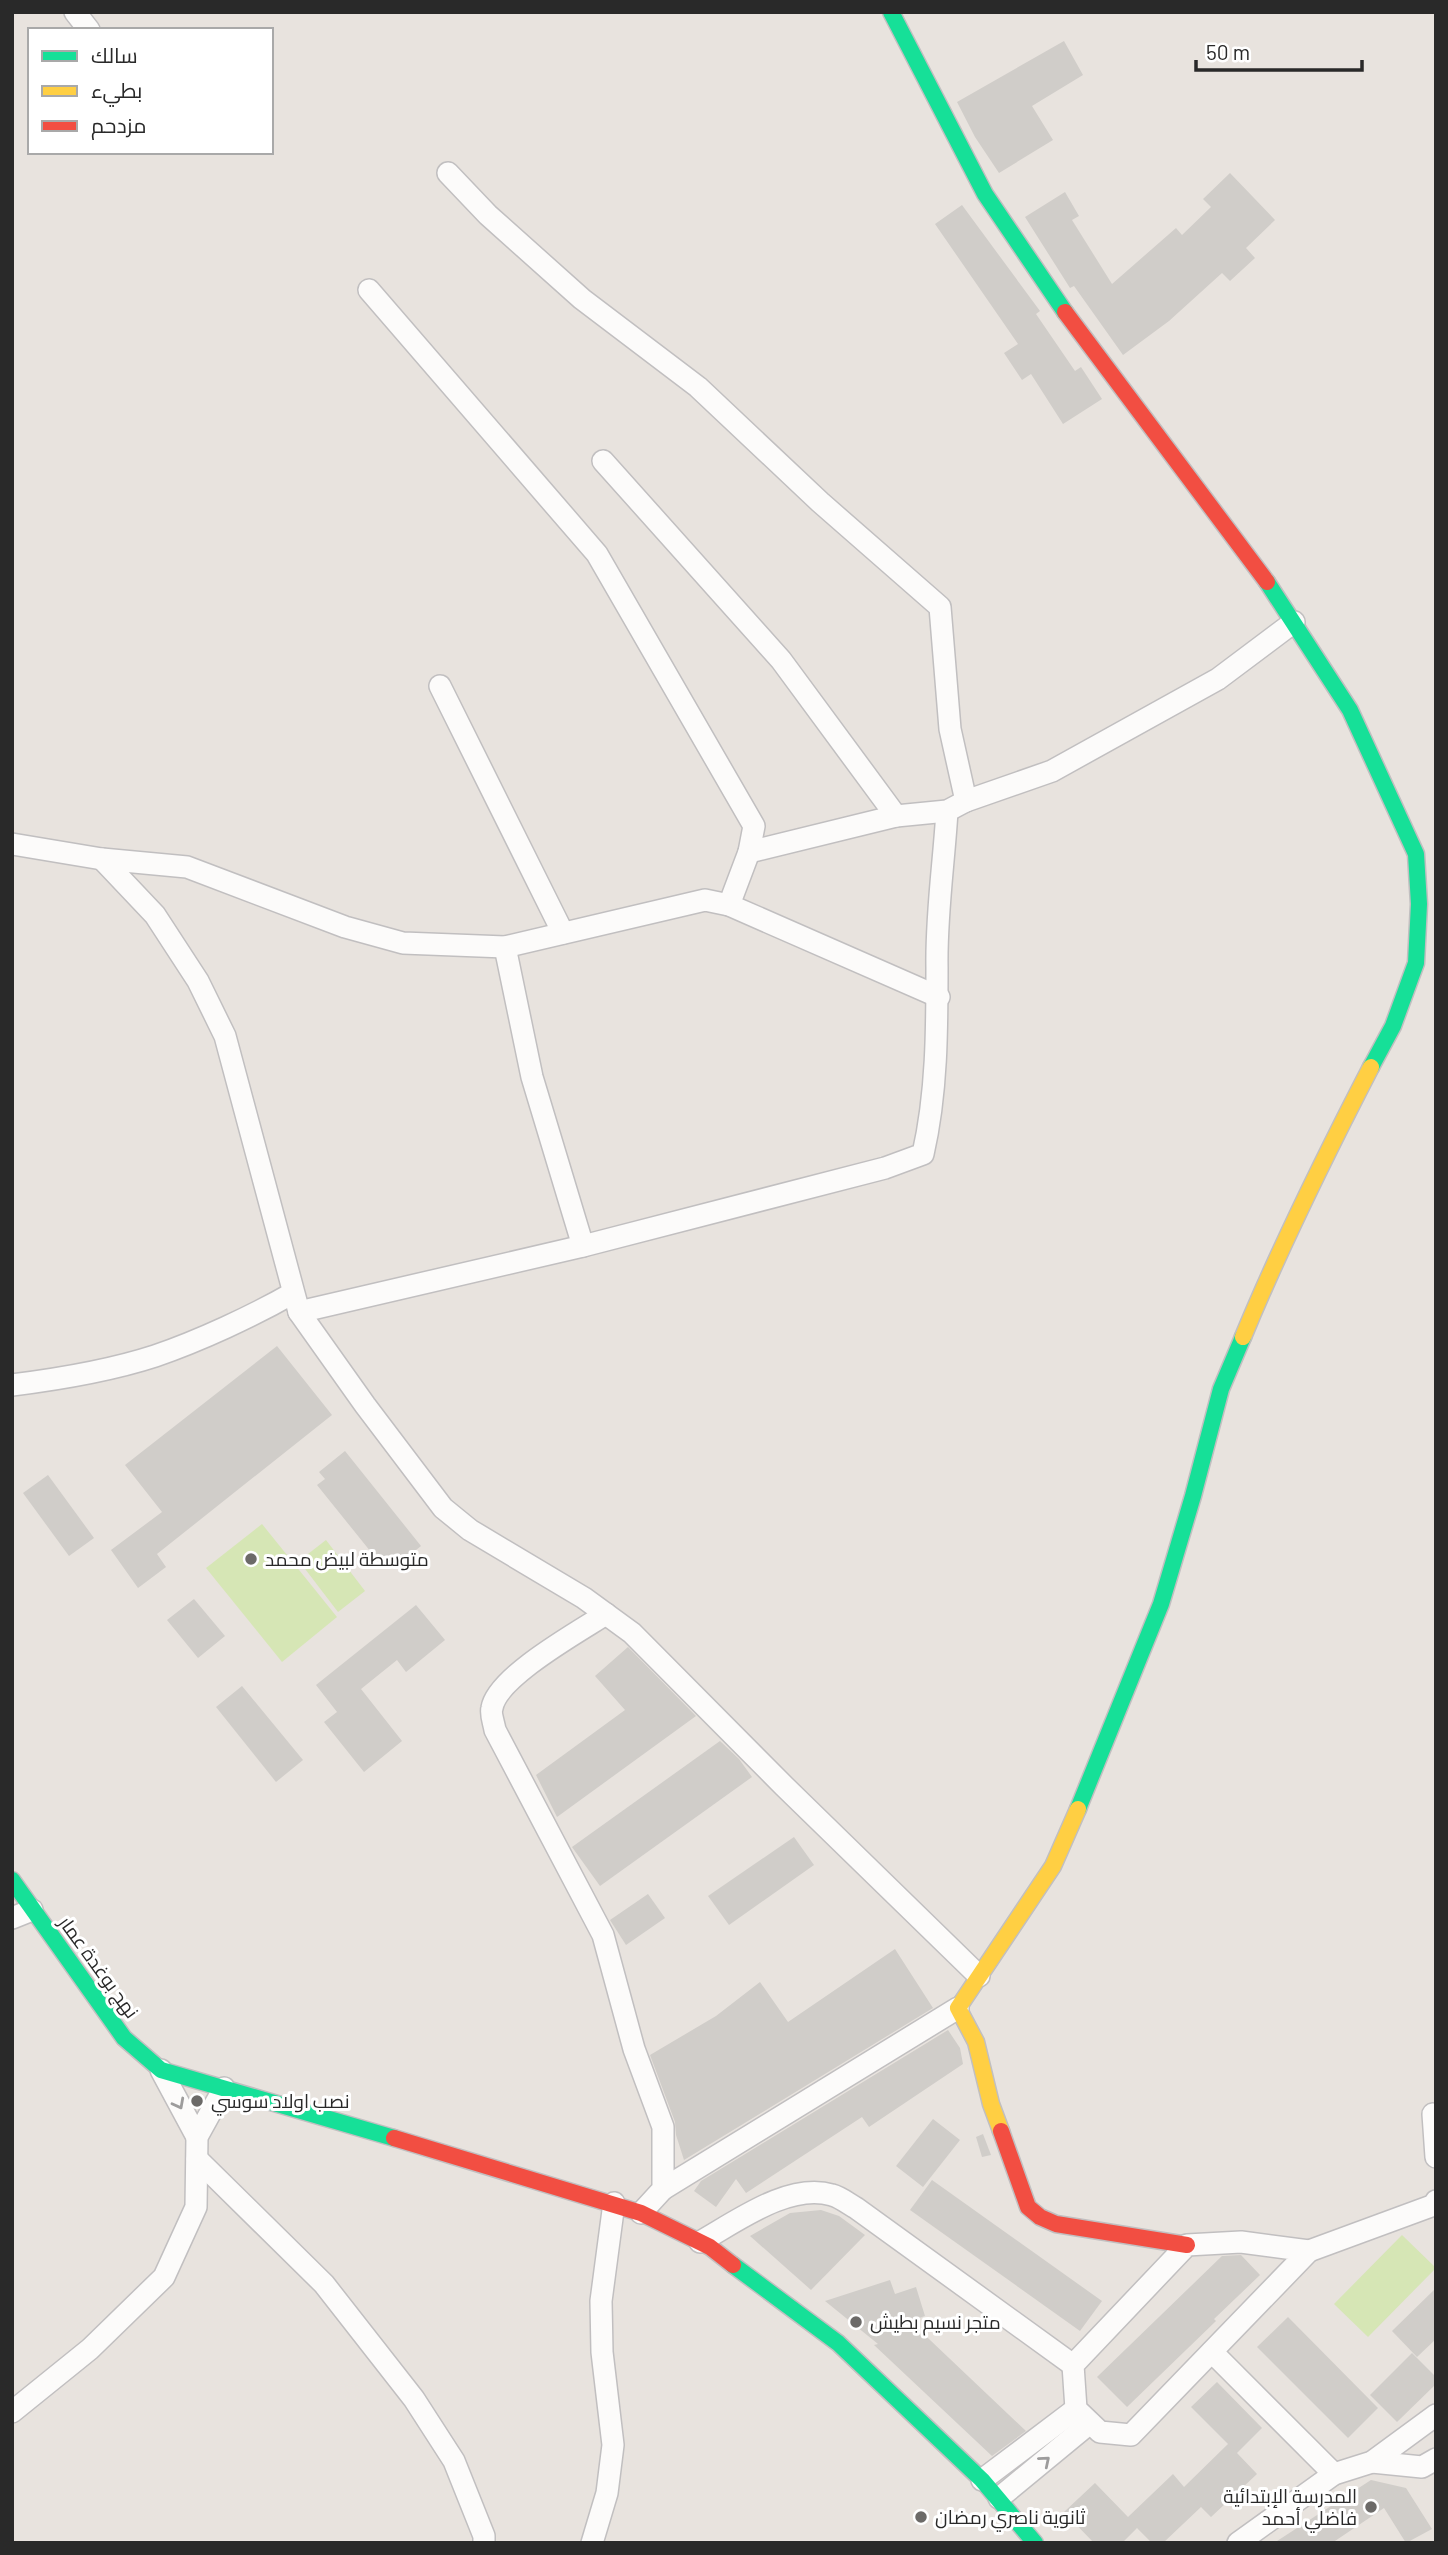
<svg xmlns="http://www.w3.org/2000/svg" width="1448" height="2555" viewBox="0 0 1448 2555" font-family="Barlow,Cairo,sans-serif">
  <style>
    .pitch { fill: #d6e6b5 }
    .building { fill: #d0cdc9 }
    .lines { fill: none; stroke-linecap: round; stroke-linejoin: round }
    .street-casing { stroke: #c1bfc0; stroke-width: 24 }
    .fast-casing { stroke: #c1bfc0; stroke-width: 19 }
    .slow-casing { stroke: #c1bfc0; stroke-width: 19 }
    .jam-casing { stroke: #c1bfc0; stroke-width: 19 }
    .street { stroke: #fcfbfa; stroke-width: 21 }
    .fast { stroke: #16e098; stroke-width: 16 }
    .slow { stroke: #ffcf43; stroke-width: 16 }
    .jam { stroke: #f24e42; stroke-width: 16 }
    .oneway { stroke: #9d9c9c }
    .poi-dot { fill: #6c6a68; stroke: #fff; stroke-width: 2.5 }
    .labels { text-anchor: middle; stroke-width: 6; stroke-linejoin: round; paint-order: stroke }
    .poi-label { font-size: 19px; fill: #292929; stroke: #fff; text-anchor: start }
    .street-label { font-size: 19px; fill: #292929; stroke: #fff }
  </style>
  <rect width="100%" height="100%" fill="#e8e3de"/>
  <g class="pitch">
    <polygon points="262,1524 337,1617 282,1662 206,1568"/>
    <polygon points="326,1540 365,1591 338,1612 299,1561"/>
    <polygon points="1402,2235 1436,2268 1368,2337 1334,2304"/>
  </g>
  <g class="building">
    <polygon points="1064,41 1083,75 1032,106 1053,140 999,173 975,137 957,102"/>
    <polygon points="1230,173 1275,220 1246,248 1255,258 1230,281 1222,273 1169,321 1123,355 1074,286 1070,288 1025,217 1065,192 1079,216 1072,220 1112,284 1176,228 1182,235 1211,207 1203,199"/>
    <polygon points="962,205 1040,311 1036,314 1075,371 1081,367 1102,399 1063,424 1031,374 1022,380 1004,353 1018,344 935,224"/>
    <polygon points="277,1346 332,1415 157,1554 166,1567 138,1588 111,1550 162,1512 125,1465"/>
    <polygon points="345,1451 421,1546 395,1567 386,1556 379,1562 317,1485 325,1479 319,1472"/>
    <polygon points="48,1475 94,1538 69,1556 23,1493"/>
    <polygon points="194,1599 225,1636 198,1658 167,1620"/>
    <polygon points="416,1605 445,1640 406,1672 397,1660 361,1689 402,1741 364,1772 324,1722 337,1712 316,1685"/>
    <polygon points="628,1647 696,1716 557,1817 536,1775 625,1710 595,1676"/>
    <polygon points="242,1686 303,1760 276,1782 216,1707"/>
    <polygon points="720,1741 739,1759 752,1777 600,1886 572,1847"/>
    <polygon points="794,1837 814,1865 729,1925 708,1896"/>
    <polygon points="648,1894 665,1918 626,1945 610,1920"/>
    <polygon points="895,1949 933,2008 684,2160 676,2135 675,2122 650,2055 716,2016 760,1982 788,2022"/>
    <polygon points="948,2030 960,2048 963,2064 869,2127 862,2117 746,2193 736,2179 716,2207 694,2191 701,2181"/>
    <polygon points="933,2119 960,2140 923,2187 896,2166"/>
    <polygon points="983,2134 991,2155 982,2157 976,2137"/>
    <polygon points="932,2180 1102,2301 1080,2331 910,2210"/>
    <polygon points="821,2210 839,2216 865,2235 811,2290 750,2236 790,2213"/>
    <polygon points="1241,2255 1260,2275 1214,2319 1216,2321 1127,2407 1097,2377 1222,2256"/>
    <polygon points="890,2280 895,2294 916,2287 925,2316 910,2321 1026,2431 992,2456 874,2345 878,2344 825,2301"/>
    <polygon points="1436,2288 1436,2339 1417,2357 1392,2331"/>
    <polygon points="1288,2317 1378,2408 1348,2438 1257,2347"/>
    <polygon points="1412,2353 1436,2377 1436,2384 1397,2422 1370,2395"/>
    <polygon points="1217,2382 1262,2428 1237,2453 1257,2474 1211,2517 1201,2507 1163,2543 1152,2543 1137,2528 1122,2543 1094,2543 1064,2512 1095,2483 1128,2517 1173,2474 1184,2487 1228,2444 1191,2407"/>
    <polygon points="1371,2480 1406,2488 1432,2529 1406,2543 1384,2508 1332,2543 1274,2543"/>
  </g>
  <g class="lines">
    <defs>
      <g id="street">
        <polyline points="75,12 89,30"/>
        <polyline points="448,173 488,215 582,299 698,387 820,502 940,607 950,729 966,801 947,811 896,816"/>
        <polyline points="369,290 597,554 754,826 749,852 729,905"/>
        <polyline points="603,461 781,660 896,816 749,852"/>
        <polyline points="440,686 563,933"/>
        <polyline points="966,801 1052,771 1218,679 1294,622"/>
        <polyline points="12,844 102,859 187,867 345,927 403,943 505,947 705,900 729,905 939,997"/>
        <polyline points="102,859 155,915 198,981 225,1036 299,1312 365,1405 443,1508 470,1530 584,1598 632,1633 784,1786 979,1976"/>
        <polyline points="505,947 532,1077 583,1246"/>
        <path d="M299 1312 583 1246 885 1168 923 1154C937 1093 937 1029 937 967 936 915 944 862 947 811"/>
        <path d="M12 1385C60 1379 109 1371 155 1356 199 1341 253 1316 293 1293"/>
        <path d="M606 1614C578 1632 497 1677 492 1708 490 1714 494 1723 495 1730L603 1935 634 2049 663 2127V2189L641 2213"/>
        <polyline points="12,1918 32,1910"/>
        <polyline points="161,2070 197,2137"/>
        <polyline points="1433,2114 1436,2157"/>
        <polyline points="197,2159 324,2284 414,2399 454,2461 484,2536 484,2543"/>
        <polyline points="663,2189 958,2008"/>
        <path d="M700 2242C736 2222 789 2182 832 2195 840 2197 849 2204 856 2208L1073 2365"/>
        <polygon points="1241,2242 1309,2251 1131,2435 1100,2432 1076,2409 1073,2365 1187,2245"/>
        <polyline points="1309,2251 1434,2205 1436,2201"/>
        <polyline points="1212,2352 1334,2474"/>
        <polyline points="12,2412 90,2349 164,2277 196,2207 197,2137 224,2088"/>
        <polyline points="1372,2462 1422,2467 1436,2459"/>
        <polyline points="982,2480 1076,2409"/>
        <polyline points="999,2498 1090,2423"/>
        <polyline points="592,2543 607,2493 613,2445 602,2352 601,2301 614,2203"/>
        <polyline points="1238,2543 1334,2474 1372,2462 1436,2415"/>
      </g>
      <g id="fast">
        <polyline points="891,12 985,194 1065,312"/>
        <polyline points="1267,582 1350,710 1416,854 1419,904 1416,963 1393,1026 1371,1067"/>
        <polyline points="1078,1809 1161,1604 1193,1496 1221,1389 1243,1337"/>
        <polyline points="12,1880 124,2038 161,2070 394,2138"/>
        <polyline points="733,2265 838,2343 982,2480 1035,2543"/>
      </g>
      <g id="slow">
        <path d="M1243 1337C1281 1245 1325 1156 1371 1067"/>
        <polyline points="1001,2131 991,2104 976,2042 958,2008 1053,1866 1078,1809"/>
      </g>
      <g id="jam">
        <polyline points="1065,312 1267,582"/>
        <polyline points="1001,2131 1028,2207 1040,2217 1056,2224 1187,2245"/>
        <polyline points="394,2138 641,2213 710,2247 733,2265"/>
      </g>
    </defs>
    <use href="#street" class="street-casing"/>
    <use href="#fast" class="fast-casing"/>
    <use href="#slow" class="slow-casing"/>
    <use href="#jam" class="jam-casing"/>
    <use href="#street" class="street"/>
    <use href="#fast" class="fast"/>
    <use href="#slow" class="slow"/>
    <use href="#jam" class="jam"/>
  </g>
  <defs><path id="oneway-chevron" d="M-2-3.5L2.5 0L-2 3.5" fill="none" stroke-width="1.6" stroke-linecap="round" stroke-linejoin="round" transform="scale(1.75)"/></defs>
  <g class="oneway">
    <use href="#oneway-chevron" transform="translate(179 2104) rotate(62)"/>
    <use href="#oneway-chevron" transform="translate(1045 2461) rotate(-40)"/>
  </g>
  <g class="poi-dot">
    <circle cx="251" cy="1559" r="7"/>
    <circle cx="197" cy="2101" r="7"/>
    <circle cx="856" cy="2322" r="7"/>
    <circle cx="1371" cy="2507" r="7"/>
    <circle cx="921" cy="2517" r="7"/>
  </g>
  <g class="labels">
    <g class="poi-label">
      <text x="265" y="1566">متوسطة لبيض محمد</text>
      <text x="211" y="2108">نصب اولاد سوسي</text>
      <text x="870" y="2329">متجر نسيم بطيش</text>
      <text x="1357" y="2503" text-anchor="end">المدرسة الإبتدائية<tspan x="1357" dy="22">فاضلي أحمد</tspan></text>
      <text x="935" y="2524">ثانوية ناصري رمضان</text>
    </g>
    <g class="street-label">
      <text transform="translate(99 1967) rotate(54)" y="7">نهج بوغدة عمار</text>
    </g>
  </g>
  <rect width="1448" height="2555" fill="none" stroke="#292929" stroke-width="28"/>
  <rect x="28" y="28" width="245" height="126" fill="#ffffff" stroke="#a9a9a9" stroke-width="2"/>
  <rect x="42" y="51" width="35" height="10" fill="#16e098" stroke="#a9a9a9" stroke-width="2"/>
  <text x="91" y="63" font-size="21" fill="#292929">سالك</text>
  <rect x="42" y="86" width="35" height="10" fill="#ffcf43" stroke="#a9a9a9" stroke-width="2"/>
  <text x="91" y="98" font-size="21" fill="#292929">بطيء</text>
  <rect x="42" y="121" width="35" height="10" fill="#f24e42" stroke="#a9a9a9" stroke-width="2"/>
  <text x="91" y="133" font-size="21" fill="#292929">مزدحم</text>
  <path d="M1196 60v10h166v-10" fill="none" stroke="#292929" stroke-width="3.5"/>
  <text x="1206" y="60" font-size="21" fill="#292929" stroke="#ffffff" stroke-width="5" paint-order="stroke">50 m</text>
</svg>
